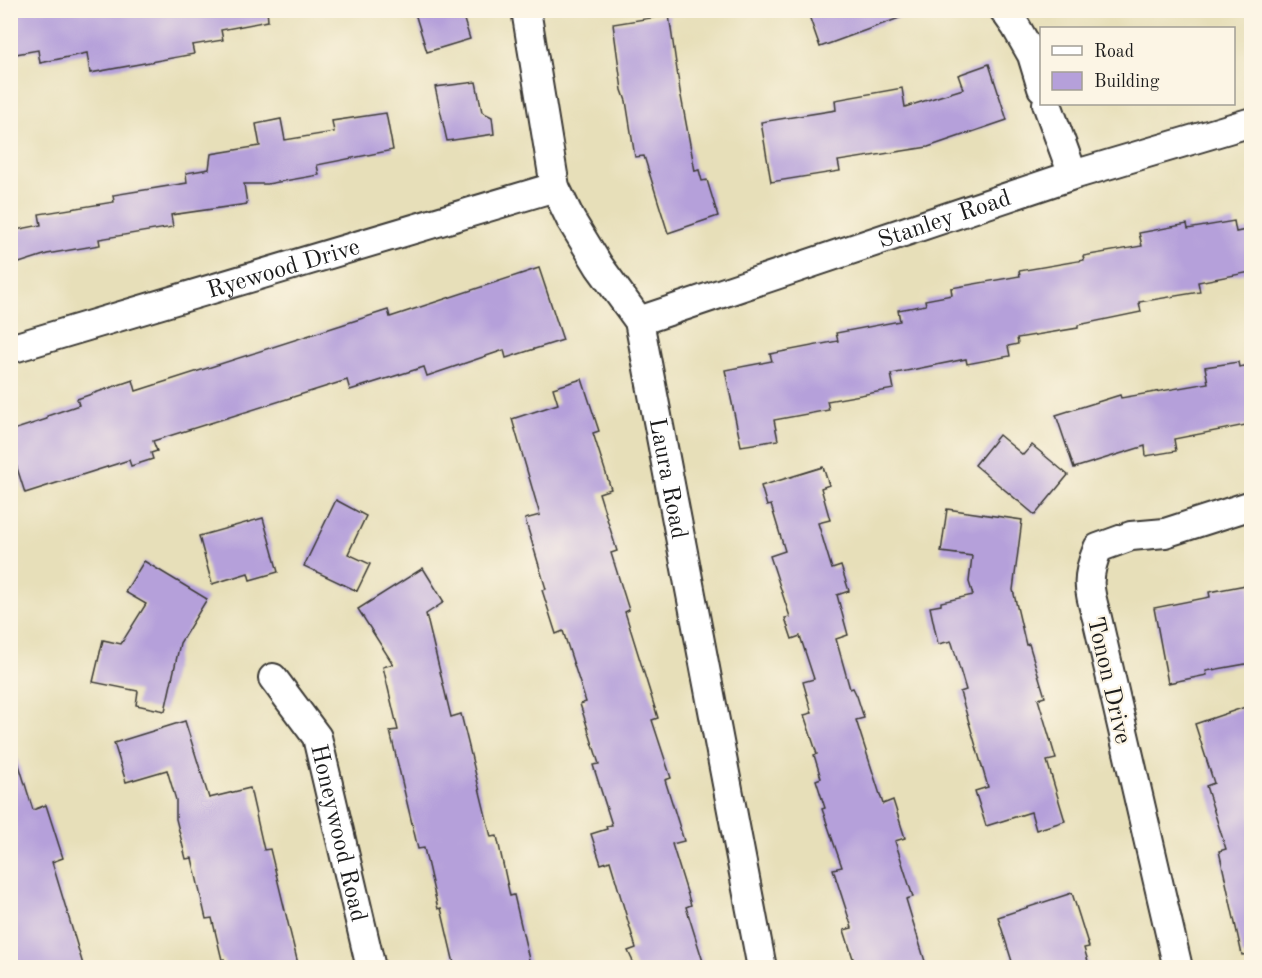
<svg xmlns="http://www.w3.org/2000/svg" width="1262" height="978" viewBox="0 0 1262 978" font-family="'Old Standard TT',serif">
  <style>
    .building { fill: #b5a0da }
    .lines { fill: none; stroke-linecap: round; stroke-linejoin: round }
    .minor-casing { stroke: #3a3934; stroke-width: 32 }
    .minor { stroke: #fff; stroke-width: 28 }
    .labels { text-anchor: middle; stroke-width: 4.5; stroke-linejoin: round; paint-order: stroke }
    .street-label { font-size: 24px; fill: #1c1c1c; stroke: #fcf5e5 }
  </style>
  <rect width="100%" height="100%" fill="#fcf5e5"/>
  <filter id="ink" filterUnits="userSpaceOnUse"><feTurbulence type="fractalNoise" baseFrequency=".0167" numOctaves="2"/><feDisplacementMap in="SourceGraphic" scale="12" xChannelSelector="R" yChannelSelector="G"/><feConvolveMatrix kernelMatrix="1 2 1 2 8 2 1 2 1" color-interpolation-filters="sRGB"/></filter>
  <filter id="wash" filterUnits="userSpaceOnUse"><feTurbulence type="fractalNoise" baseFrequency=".008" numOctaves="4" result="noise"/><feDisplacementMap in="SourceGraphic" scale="24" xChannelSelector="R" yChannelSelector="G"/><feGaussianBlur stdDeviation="1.35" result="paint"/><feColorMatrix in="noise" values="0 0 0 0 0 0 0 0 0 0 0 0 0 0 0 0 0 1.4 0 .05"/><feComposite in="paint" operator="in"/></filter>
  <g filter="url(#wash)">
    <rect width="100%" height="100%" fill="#e7dfb9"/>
    <g id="blocks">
      <g class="building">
        <polygon points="27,10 267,10 268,21 221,30 223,40 192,45 194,54 90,73 87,53 40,63 38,50 10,55 10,14"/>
        <polygon points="414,10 461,10 470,39 427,52"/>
        <polygon points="807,10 913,10 913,13 820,47"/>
        <polygon points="669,15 680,91 695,171 699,170 702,181 707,180 718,216 668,233 644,156 635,157 626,101 622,90 613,24"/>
        <polygon points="989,64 1007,120 928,147 838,161 840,171 771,182 761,122 836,110 835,100 902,88 905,107 963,89 958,75"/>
        <polygon points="476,82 482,112 492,117 494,134 447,141 435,87"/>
        <polygon points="386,113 393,150 317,165 319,175 267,184 244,184 247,204 171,215 173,227 99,239 100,245 47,254 10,266 10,231 41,225 39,214 114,202 113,195 187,183 186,173 209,169 211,154 260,146 256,124 281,119 285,140 334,132 332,121"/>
        <polygon points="1234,221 1236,232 1251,229 1251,272 1198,282 1200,292 1139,302 1141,312 1078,325 1078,328 1017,338 1018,344 1008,346 1010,356 967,364 966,359 891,374 894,389 827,401 829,410 774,420 778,440 741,446 725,370 772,361 770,354 838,341 836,333 900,321 898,310 926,305 925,300 952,295 951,288 1020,276 1019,271 1084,260 1083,256 1142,246 1139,233 1187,224 1188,229"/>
        <polygon points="539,268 563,340 506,358 504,350 427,376 424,367 350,390 347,380 153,441 157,451 151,453 153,459 131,466 129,460 25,493 10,446 10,431 47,419 47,416 79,405 77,399 133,380 136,391 388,310 390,317"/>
        <polygon points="1238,362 1239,367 1251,365 1251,424 1174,439 1176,451 1146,456 1145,446 1074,468 1056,415 1120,395 1121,398 1208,383 1205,367"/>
        <polygon points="582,379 599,431 593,433 611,489 599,493 617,551 611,553 629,610 625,612 658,718 652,720 671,778 665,780 684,841 672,844 691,905 686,907 705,968 636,968 628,951 636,948 610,861 601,864 591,834 607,829 606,826 612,825 593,765 599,764 580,704 586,702 563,631 556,634 542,590 546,589 525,519 540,515 512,419 558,404 553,388"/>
        <polygon points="999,435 1023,455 1032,445 1068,475 1035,515 975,465"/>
        <polygon points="823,467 829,485 821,488 830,520 818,523 832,569 841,566 849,591 837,595 848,635 836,639 850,689 853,688 857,696 864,718 856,720 883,804 893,800 905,838 895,841 913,897 906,899 927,968 856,968 844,930 852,928 833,869 842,867 822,809 825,808 816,780 821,778 814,755 817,754 804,715 812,713 803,682 814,679 800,636 792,639 785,618 790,617 770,556 785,551 771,505 767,506 761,486"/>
        <polygon points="336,500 366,516 348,554 370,564 357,591 304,566"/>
        <polygon points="947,509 1022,520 1013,590 1026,645 1029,644 1045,697 1038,699 1056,759 1047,761 1065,821 1036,830 1031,812 986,826 975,791 988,787 960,692 966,690 952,643 951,641 938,644 930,607 941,605 941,602 973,595 969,582 972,556 941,552"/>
        <polygon points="263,518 278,572 250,580 248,573 212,584 199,536"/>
        <polygon points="144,561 207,599 180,643 165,711 136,705 138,691 93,682 103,640 121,644 146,604 125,592"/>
        <polygon points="423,568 444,602 426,614 451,717 461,714 491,837 497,836 510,896 514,895 531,968 455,968 441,908 438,909 424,848 418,849 390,731 398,730 383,667 393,664 358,609"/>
        <polygon points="1251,584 1251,663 1206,671 1207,675 1168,683 1154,608 1210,597 1209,592"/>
        <polygon points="1251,705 1251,954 1242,955 1219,851 1226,849 1206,786 1214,783 1195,724"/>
        <polygon points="185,721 209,798 250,788 264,850 270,849 299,968 249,968 248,962 226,968 224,959 222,960 212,918 206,919 192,858 186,859 176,819 176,800 167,770 126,782 114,743"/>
        <polygon points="10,755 16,755 33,810 46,805 63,858 52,862 84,968 10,968"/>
        <polygon points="1072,893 1089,947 1084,948 1090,968 1014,968 998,917"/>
      </g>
    </g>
  </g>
  <g filter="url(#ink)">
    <use href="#blocks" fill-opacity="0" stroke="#3a3934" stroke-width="1.5"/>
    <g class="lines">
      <defs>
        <g id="minor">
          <path id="s1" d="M526 10 555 187 571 220 599 266 639 321 762 968"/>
          <polyline points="1004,10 1016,27 1032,55 1042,88"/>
          <polyline points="1047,104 1073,175"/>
          <path id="s2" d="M639 321 1073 175 1252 122"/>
          <path id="s3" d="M10 349 555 187"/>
          <path id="s4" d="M273 678 317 737 371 968"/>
          <path d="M1178 968 1097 618C1088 589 1086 577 1098 548L1131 536 1165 533 1252 505"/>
        </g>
      </defs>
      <use href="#minor" class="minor-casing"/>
      <use href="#minor" class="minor"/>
    </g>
  </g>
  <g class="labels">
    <g class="street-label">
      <text dy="8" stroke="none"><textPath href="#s2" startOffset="322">Stanley Road</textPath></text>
      <text dy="8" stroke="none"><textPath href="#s3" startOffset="285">Ryewood Drive</textPath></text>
      <text dy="8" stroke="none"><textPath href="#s1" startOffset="498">Laura Road</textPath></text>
      <text transform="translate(1110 680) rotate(77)" y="8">Tonon Drive</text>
      <text dy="8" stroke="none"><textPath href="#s4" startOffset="172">Honeywood Road</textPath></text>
    </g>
  </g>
  <rect width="1262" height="978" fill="none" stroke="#fcf5e5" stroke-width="36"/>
  <rect x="1040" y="27" width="195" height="78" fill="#fcf5e5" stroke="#a29e95" stroke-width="1.5"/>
  <rect x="1052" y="46" width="30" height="9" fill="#ffffff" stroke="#a29e95" stroke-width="1.5"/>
  <text x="1094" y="57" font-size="18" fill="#1c1c1c">Road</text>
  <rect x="1052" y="72" width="30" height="18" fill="#b5a0da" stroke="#a29e95" stroke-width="1.5"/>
  <text x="1094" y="87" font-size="18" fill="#1c1c1c">Building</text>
</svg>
